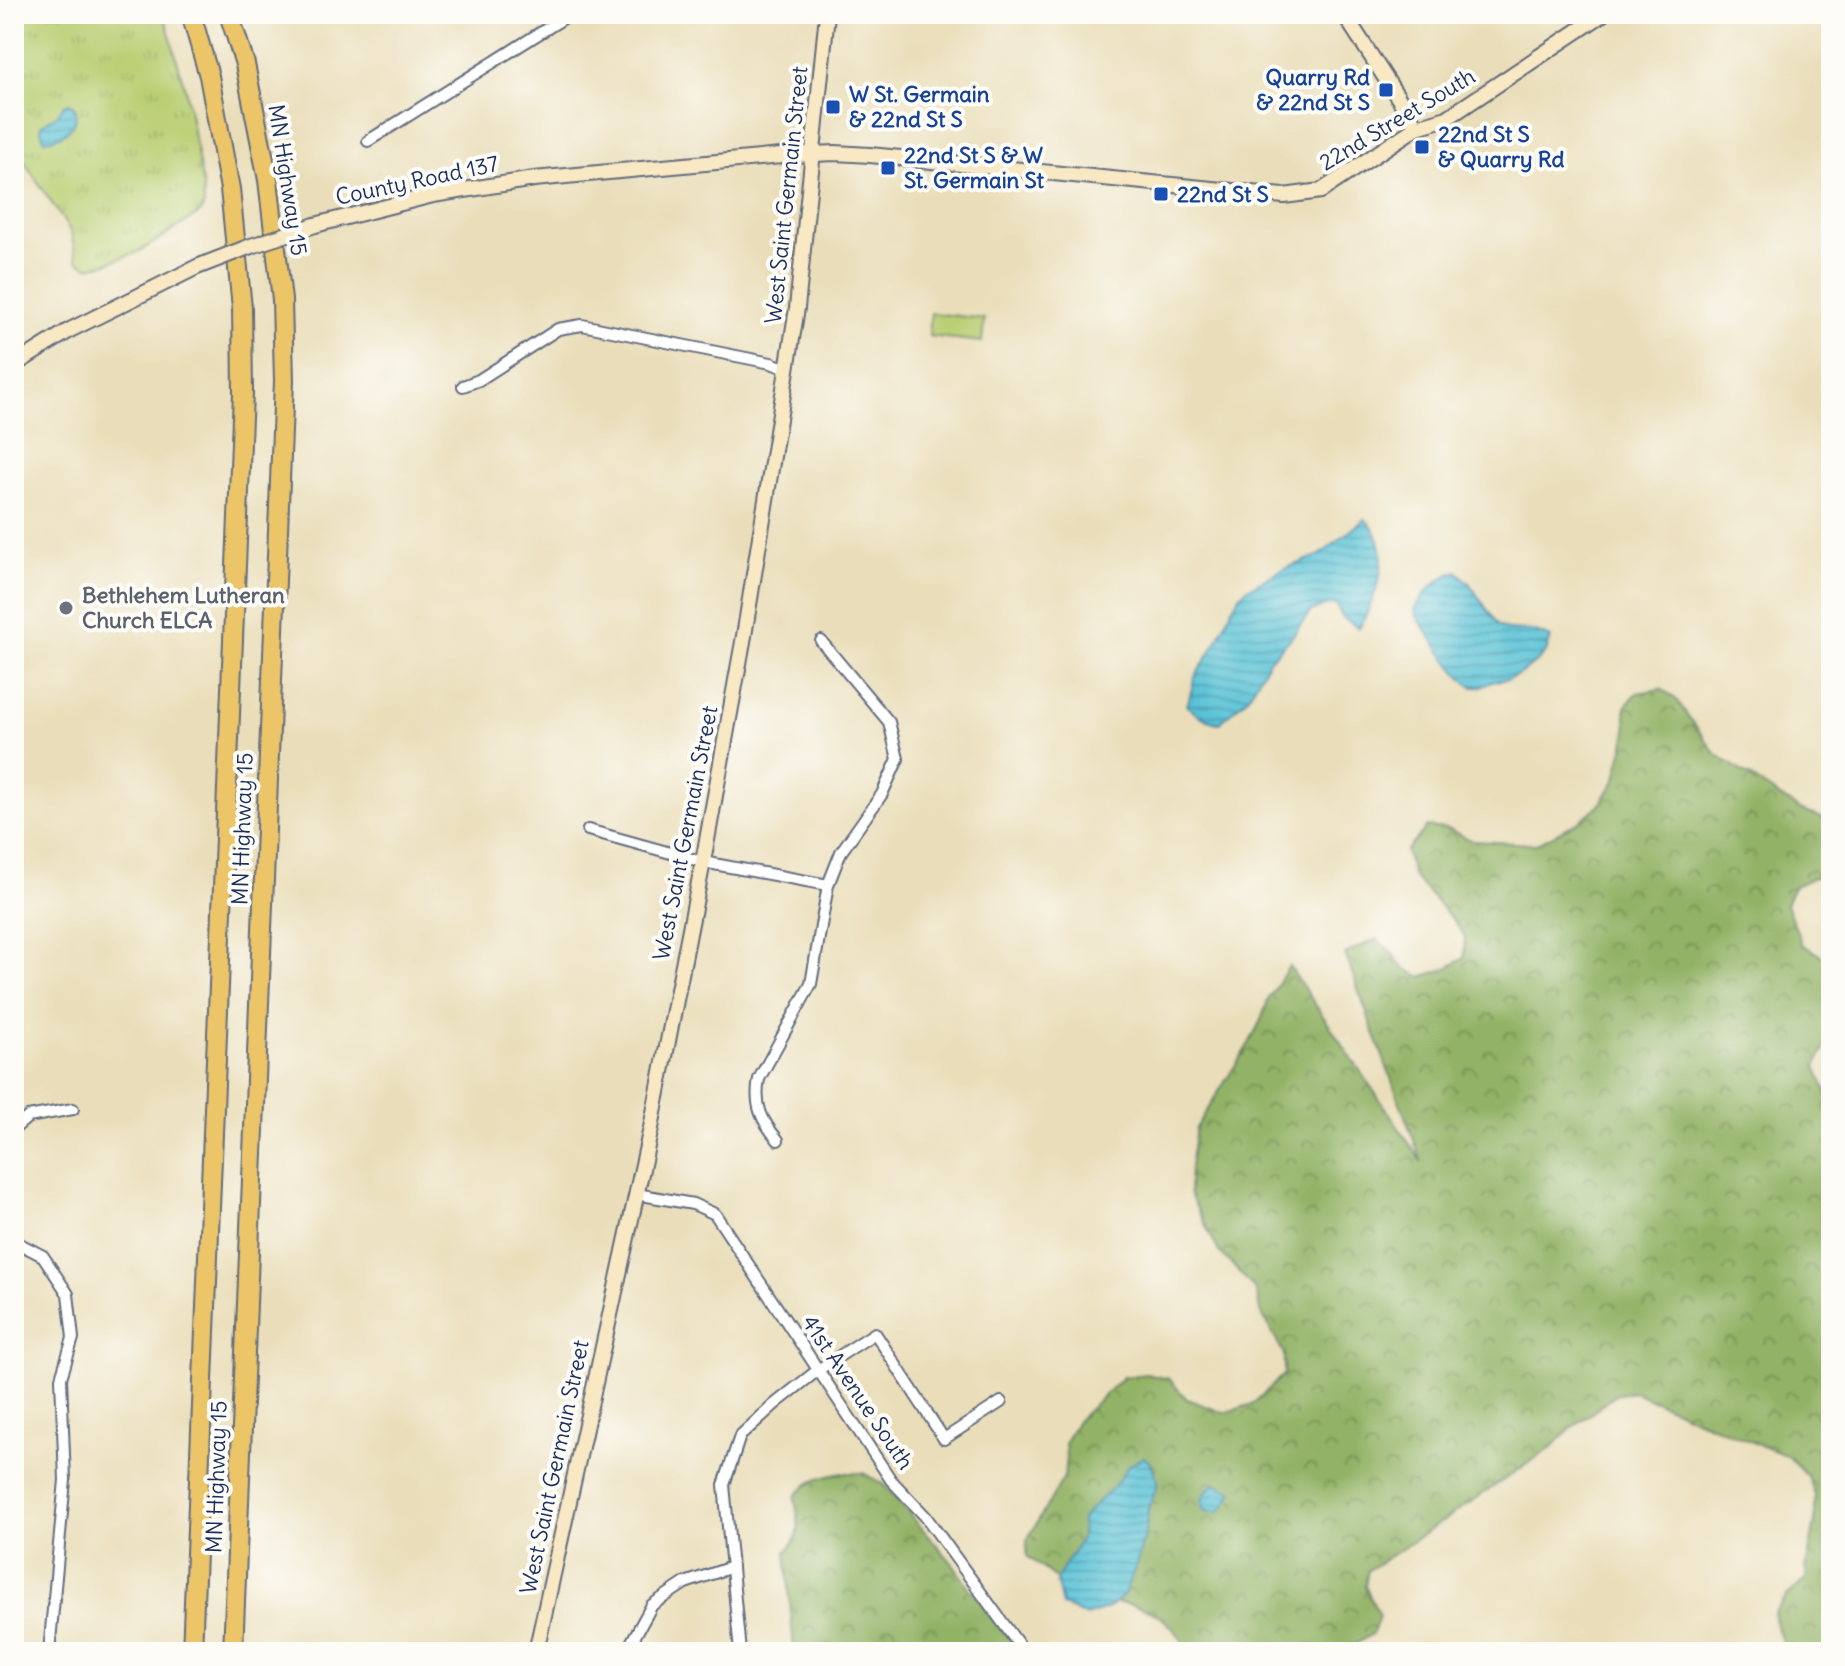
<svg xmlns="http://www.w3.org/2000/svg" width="1845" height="1666" viewBox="0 0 1845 1666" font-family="Delius,sans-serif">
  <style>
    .grass { fill: url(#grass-tufts); stroke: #6a7f68; stroke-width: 2 }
    .forest { fill: url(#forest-crowns); stroke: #567062; stroke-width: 2 }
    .park { fill: #b9cf73; stroke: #6a7f68; stroke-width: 2 }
    .water { fill: url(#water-rules); stroke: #3a789a; stroke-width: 2 }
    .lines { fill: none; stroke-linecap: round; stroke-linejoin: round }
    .street-casing { stroke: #636c7e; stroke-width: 14 }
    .secondary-casing { stroke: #636c7e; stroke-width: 18 }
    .highway-casing { stroke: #636c7e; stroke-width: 22 }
    .street { stroke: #fff; stroke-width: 10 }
    .secondary { stroke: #f8e8c3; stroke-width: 14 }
    .highway { stroke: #edc569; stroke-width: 18 }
    .secondary-bridge-casing { stroke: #636c7e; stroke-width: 18; stroke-linecap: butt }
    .secondary-bridge { stroke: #f8e8c3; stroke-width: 14 }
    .transit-dot { fill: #1a4fb4; stroke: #fdfcf7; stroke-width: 3 }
    .worship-dot { fill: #6b7280; stroke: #fdfcf7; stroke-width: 3 }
    .labels { text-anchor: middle; stroke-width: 8; stroke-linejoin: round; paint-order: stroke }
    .transit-label { font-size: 22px; font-weight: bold; fill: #164399; stroke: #fdfcf7; text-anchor: start }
    .street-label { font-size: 22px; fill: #1b2f5e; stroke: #fdfcf7 }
    .worship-label { font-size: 22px; font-weight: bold; fill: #5b616d; stroke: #fdfcf7; text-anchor: start }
  </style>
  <defs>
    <pattern id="grass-tufts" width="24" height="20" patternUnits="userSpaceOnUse" patternTransform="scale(2)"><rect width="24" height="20" fill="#b9cf73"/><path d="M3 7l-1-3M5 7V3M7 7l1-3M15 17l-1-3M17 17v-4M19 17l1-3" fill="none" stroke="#9eb266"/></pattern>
    <pattern id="forest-crowns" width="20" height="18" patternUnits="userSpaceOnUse" patternTransform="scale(2)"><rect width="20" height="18" fill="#92b265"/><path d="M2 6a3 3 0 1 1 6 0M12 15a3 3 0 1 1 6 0" fill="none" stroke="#769156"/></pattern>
    <pattern id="water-rules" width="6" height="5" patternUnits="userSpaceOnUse" patternTransform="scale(2)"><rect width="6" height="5" fill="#59c2d6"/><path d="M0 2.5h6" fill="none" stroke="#499eb1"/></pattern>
  </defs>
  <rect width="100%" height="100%" fill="#fdfcf7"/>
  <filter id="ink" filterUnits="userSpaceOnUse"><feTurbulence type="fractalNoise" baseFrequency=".0125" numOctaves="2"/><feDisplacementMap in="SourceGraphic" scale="16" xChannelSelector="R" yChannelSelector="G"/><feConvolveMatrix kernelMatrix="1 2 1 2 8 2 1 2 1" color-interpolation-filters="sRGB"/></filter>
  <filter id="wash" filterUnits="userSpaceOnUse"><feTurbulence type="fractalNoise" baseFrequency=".006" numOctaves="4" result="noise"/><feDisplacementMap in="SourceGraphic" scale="32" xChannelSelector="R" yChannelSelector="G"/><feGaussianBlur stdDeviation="1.8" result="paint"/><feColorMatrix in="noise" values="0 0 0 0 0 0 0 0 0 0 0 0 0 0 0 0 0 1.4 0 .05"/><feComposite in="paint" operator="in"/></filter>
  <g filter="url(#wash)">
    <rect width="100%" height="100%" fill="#eadeba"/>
    <polygon class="grass" points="14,14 164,14 186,92 203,187 204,205 200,213 140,251 104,264 88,267 77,261 71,232 14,146"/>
    <g class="forest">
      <path d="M1661 689 1674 697 1716 754 1800 810 1831 821V878H1812L1793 887 1786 905 1802 944 1831 962V1042L1823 1051 1816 1066 1827 1094 1831 1099V1652H1786L1777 1627 1774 1613 1787 1596 1806 1579V1569L1815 1522V1496L1808 1476 1788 1456 1700 1421 1635 1392 1617 1394 1574 1426 1552 1447 1403 1548 1368 1570 1365 1586 1379 1616 1373 1633 1343 1652H1188C1179 1631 1162 1613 1139 1607 1121 1602 1102 1602 1084 1595 1064 1587 1044 1569 1027 1556V1540L1064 1477 1066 1457 1065 1442 1076 1422 1123 1377 1146 1374 1169 1379 1187 1399 1224 1413 1253 1404 1284 1374V1354L1260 1310 1256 1290 1218 1250 1189 1193 1190 1166 1196 1128 1250 1042 1261 1020 1269 998 1289 966 1422 1162 1345 954 1376 939 1390 950 1400 965 1420 977 1443 970 1464 958 1465 937 1454 921 1413 876 1406 851 1427 827 1448 829 1473 841 1536 844 1580 821 1601 803 1616 779 1627 731 1625 707 1637 693Z"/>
      <path d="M842 1473H863L883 1484 950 1560 973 1593 1007 1634 1016 1652H794L786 1552C805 1531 798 1523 795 1497 809 1479 820 1478 842 1473Z"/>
    </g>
    <polygon class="park" points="931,313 984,319 982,342 929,336"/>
    <g class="water">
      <path d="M69 103 73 105C83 124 62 139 44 140L41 130 42 124 57 115 64 105Z"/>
      <path d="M1365 519C1397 549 1377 596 1359 628L1343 618 1335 604 1327 605 1311 611 1290 639 1269 660 1249 696 1220 723C1208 722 1196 714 1187 706L1195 677 1216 643 1237 599 1246 589 1284 569 1320 555Z"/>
      <path d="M1457 571 1469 583 1498 625 1507 630 1533 631 1551 638C1549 642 1549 646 1547 650 1541 660 1519 676 1508 679 1504 680 1499 680 1495 681 1487 683 1481 690 1472 686 1460 681 1426 631 1418 618L1415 610C1424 592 1437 578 1457 571Z"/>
      <polygon points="1144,1457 1152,1465 1158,1484 1148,1509 1145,1534 1136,1566 1123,1596 1109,1608 1085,1616 1062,1605 1056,1580 1081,1539 1082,1519 1094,1505 1113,1488 1129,1465"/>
      <path d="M1214 1484 1233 1491C1225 1506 1222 1519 1203 1509 1199 1499 1207 1490 1214 1484Z"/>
    </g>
  </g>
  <g filter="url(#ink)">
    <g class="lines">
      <defs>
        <g id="street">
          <polyline points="368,141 570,14"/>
          <polyline points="463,386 479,380 558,329 582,325 771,363 787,369"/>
          <polyline points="588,830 703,862 828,885"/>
          <polyline points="14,1129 28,1117 73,1109"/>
          <path d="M778 1140C761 1120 754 1105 759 1079L811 984 828 885 841 852 882 794 898 759 889 722 821 641"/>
          <polyline points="636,1194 693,1204 715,1214 891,1480 926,1517 1024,1652"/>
          <polyline points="14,1241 43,1256 68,1294 73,1338 61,1378 65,1480 49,1652"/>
          <polyline points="629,1652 631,1643 652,1605 685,1583 732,1567"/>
          <polyline points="740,1652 724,1485 740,1436 775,1404 818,1370 875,1333 944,1439 1001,1402"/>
        </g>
        <g id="secondary">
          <polyline points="1344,14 1417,127"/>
          <polyline points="315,225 433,195 534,179 792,155 835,153 870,155 1284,196 1321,191 1417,127 1447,118 1603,14"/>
          <polyline points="14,365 70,330 197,267"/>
          <polyline points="536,1652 651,1128 703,862 744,636 797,308 827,14"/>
        </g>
        <g id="highway">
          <polyline points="191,14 209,76 230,189 242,308 243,393 192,1652"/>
          <polyline points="229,14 245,64 268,180 282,300 284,381 233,1652"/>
        </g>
      </defs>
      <use href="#street" class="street-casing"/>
      <use href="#secondary" class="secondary-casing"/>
      <use href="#highway" class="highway-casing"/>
      <use href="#street" class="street"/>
      <use href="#secondary" class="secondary"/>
      <use href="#highway" class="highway"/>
      <defs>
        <polyline id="secondary-bridge" points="197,267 251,246 315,225"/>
      </defs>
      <use href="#secondary-bridge" class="secondary-bridge-casing"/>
      <use href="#secondary-bridge" class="secondary-bridge"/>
    </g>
  </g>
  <g class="transit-dot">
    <rect x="1378" y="82" width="16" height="16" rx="4"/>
    <rect x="825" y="99" width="16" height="16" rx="4"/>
    <rect x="1414" y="139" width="16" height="16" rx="4"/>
    <rect x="880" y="160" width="16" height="16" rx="4"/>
    <rect x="1153" y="186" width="16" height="16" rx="4"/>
  </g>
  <circle class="worship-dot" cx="66" cy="608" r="8"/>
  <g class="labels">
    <g class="transit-label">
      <text x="1370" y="85" text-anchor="end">Quarry Rd<tspan x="1370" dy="25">&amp; 22nd St S</tspan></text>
      <text x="849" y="102">W St. Germain<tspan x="849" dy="25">&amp; 22nd St S</tspan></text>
      <text x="1438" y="142">22nd St S<tspan x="1438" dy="25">&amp; Quarry Rd</tspan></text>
      <text x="904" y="163">22nd St S &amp; W<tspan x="904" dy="25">St. Germain St</tspan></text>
      <text x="1177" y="202">22nd St S</text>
    </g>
    <g class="street-label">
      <text transform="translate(1397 119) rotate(-31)" y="8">22nd Street South</text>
      <text transform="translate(288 180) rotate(81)" y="8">MN Highway 15</text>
      <text transform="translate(417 180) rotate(-12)" y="8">County Road 137</text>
      <text transform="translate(786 195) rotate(-84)" y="8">West Saint Germain Street</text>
      <text transform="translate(242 829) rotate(-88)" y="8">MN Highway 15</text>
      <text transform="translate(685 833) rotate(-79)" y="8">West Saint Germain Street</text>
      <text transform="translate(858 1392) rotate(56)" y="8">41st Avenue South</text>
      <text transform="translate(554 1467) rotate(-78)" y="8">West Saint Germain Street</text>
      <text transform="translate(216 1477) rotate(-88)" y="8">MN Highway 15</text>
    </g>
    <g class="worship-label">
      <text x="82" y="603">Bethlehem Lutheran<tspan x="82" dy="25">Church ELCA</tspan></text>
    </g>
  </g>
  <rect width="1845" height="1666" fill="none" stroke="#fdfcf7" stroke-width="48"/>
</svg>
